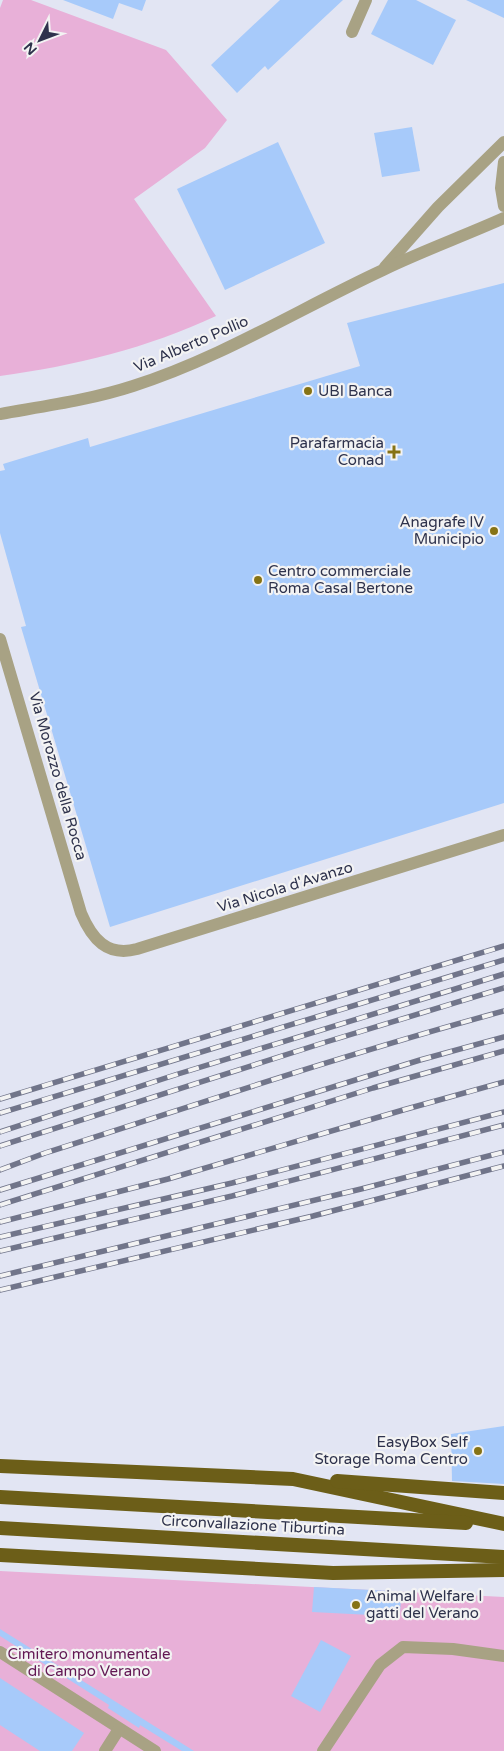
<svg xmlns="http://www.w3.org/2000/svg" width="504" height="1751" viewBox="0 0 504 1751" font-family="'Varela Round',sans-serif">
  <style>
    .green { fill: #e8b0d8 }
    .building { fill: #a7cafa }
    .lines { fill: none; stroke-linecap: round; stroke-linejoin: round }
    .service { stroke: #a8a284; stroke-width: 12 }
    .minor { stroke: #a8a284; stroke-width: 12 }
    .trunk { stroke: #6c5e18; stroke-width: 14 }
    .rail-casing { stroke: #71758a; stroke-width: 5.5 }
    .rail { stroke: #f3f3f3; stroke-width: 4; stroke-dasharray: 11; stroke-linecap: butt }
    .poi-dot { fill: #867315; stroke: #f3f3f3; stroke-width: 2 }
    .labels { text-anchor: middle; stroke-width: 4.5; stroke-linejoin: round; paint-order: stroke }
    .street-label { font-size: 15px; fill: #2e324c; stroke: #f3f3f3 }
    .poi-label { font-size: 15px; fill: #2e324c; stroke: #f3f3f3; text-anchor: start }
    .park-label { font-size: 15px; fill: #621753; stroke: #f3f3f3 }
  </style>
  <rect width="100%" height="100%" fill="#e2e5f3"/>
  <g class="green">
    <path d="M3 0H31L166 50 227 120 205 148 134 199 216 316C148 348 74 366 0 376V8Z"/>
    <polygon points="0,1571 504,1597 504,1751 0,1751"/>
  </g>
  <g class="building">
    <polygon points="63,0 146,0 142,11 119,3 113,19"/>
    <polygon points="280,0 343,0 268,70 265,66 237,93 211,65"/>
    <polygon points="388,0 416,0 456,20 433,65 371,34"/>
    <polygon points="466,0 504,0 504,18"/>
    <polygon points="412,127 420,171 382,177 374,133"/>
    <polygon points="278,142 325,243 225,290 177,189"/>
    <polygon points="504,283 504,803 110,927 21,627 26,626 0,533 0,471 5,470 3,464 88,438 90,447 360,366 347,323"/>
    <polygon points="504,1426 504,1484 452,1481 451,1434"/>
    <polygon points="314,1587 391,1591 391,1599 401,1599 400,1613 390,1611 390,1616 312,1612"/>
    <polygon points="0,1629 194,1751 182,1751 140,1725 139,1728 108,1708 109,1705 0,1636"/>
    <polygon points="321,1640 351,1656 320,1712 291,1696"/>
    <polygon points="0,1678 84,1733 72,1751 40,1751 0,1725"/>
  </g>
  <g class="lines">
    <g class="service">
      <polyline points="352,32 366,0"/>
      <polyline points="504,162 501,188 504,206"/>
      <polyline points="0,1652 155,1751"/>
      <polyline points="105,1751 119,1729"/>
      <polyline points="323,1751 380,1665 403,1647 453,1649 504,1656"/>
    </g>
    <g class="minor">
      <polyline points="385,267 438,207 504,142"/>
      <path d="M0 414C45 406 90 400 133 386 221 358 299 309 383 270 422 251 464 236 504 218"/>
      <path d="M0 639 81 913C92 939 107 957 137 949L504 835"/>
    </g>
    <g class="trunk">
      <polyline points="0,1466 293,1479 504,1524"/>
      <polyline points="337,1481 504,1493"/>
      <polyline points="0,1497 466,1523"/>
      <polyline points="0,1528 504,1557"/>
      <polyline points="0,1555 333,1573 504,1570"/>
    </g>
    <defs>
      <g id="rail">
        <polyline points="0,1099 504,946"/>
        <polyline points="0,1113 504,960"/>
        <polyline points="0,1132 178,1074 504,974"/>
        <polyline points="0,1146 326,1042 504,988"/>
        <path d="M0 1170 45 1153C198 1104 349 1053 504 1011"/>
        <polyline points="0,1190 420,1060 504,1037"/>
        <polyline points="0,1205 373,1088 504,1051"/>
        <polyline points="0,1222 168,1179 403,1110 504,1082"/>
        <polyline points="0,1237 232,1183 504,1112"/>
        <polyline points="0,1251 232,1196 504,1125"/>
        <polyline points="0,1276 361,1189 504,1152"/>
        <polyline points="0,1290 313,1216 504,1166"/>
      </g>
    </defs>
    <use href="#rail" class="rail-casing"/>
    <use href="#rail" class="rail"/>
  </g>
  <g class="poi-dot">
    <circle cx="308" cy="391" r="5"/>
    <path d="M391.5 444.5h5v5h5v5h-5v5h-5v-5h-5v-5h5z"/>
    <circle cx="494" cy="531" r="5"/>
    <circle cx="258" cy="580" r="5"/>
    <circle cx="478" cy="1451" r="5"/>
    <circle cx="356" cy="1605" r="5"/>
  </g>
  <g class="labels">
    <g class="street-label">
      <text transform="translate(191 344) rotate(-23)" y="5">Via Alberto Pollio</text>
      <text transform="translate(58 776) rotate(74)" y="5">Via Morozzo della Rocca</text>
      <text transform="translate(285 887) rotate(-17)" y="5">Via Nicola d'Avanzo</text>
      <text transform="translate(253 1525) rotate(3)" y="5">Circonvallazione Tiburtina</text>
    </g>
    <g class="poi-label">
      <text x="318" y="396">UBI Banca</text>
      <text x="384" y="448" text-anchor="end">Parafarmacia<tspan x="384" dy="17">Conad</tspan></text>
      <text x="484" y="527" text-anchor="end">Anagrafe IV<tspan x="484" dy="17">Municipio</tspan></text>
      <text x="268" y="576">Centro commerciale<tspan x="268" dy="17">Roma Casal Bertone</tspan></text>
      <text x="468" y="1447" text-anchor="end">EasyBox Self<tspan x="468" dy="17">Storage Roma Centro</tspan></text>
      <text x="366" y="1601">Animal Welfare I<tspan x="366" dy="17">gatti del Verano</tspan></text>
    </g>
    <g class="park-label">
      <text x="89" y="1659">Cimitero monumentale<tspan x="89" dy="17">di Campo Verano</tspan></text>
    </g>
  </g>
  <g transform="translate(40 40) rotate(228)" stroke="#f3f3f3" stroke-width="4" paint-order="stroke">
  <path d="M0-4L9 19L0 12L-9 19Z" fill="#2e324c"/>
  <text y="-8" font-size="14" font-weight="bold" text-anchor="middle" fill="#2e324c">N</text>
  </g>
</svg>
